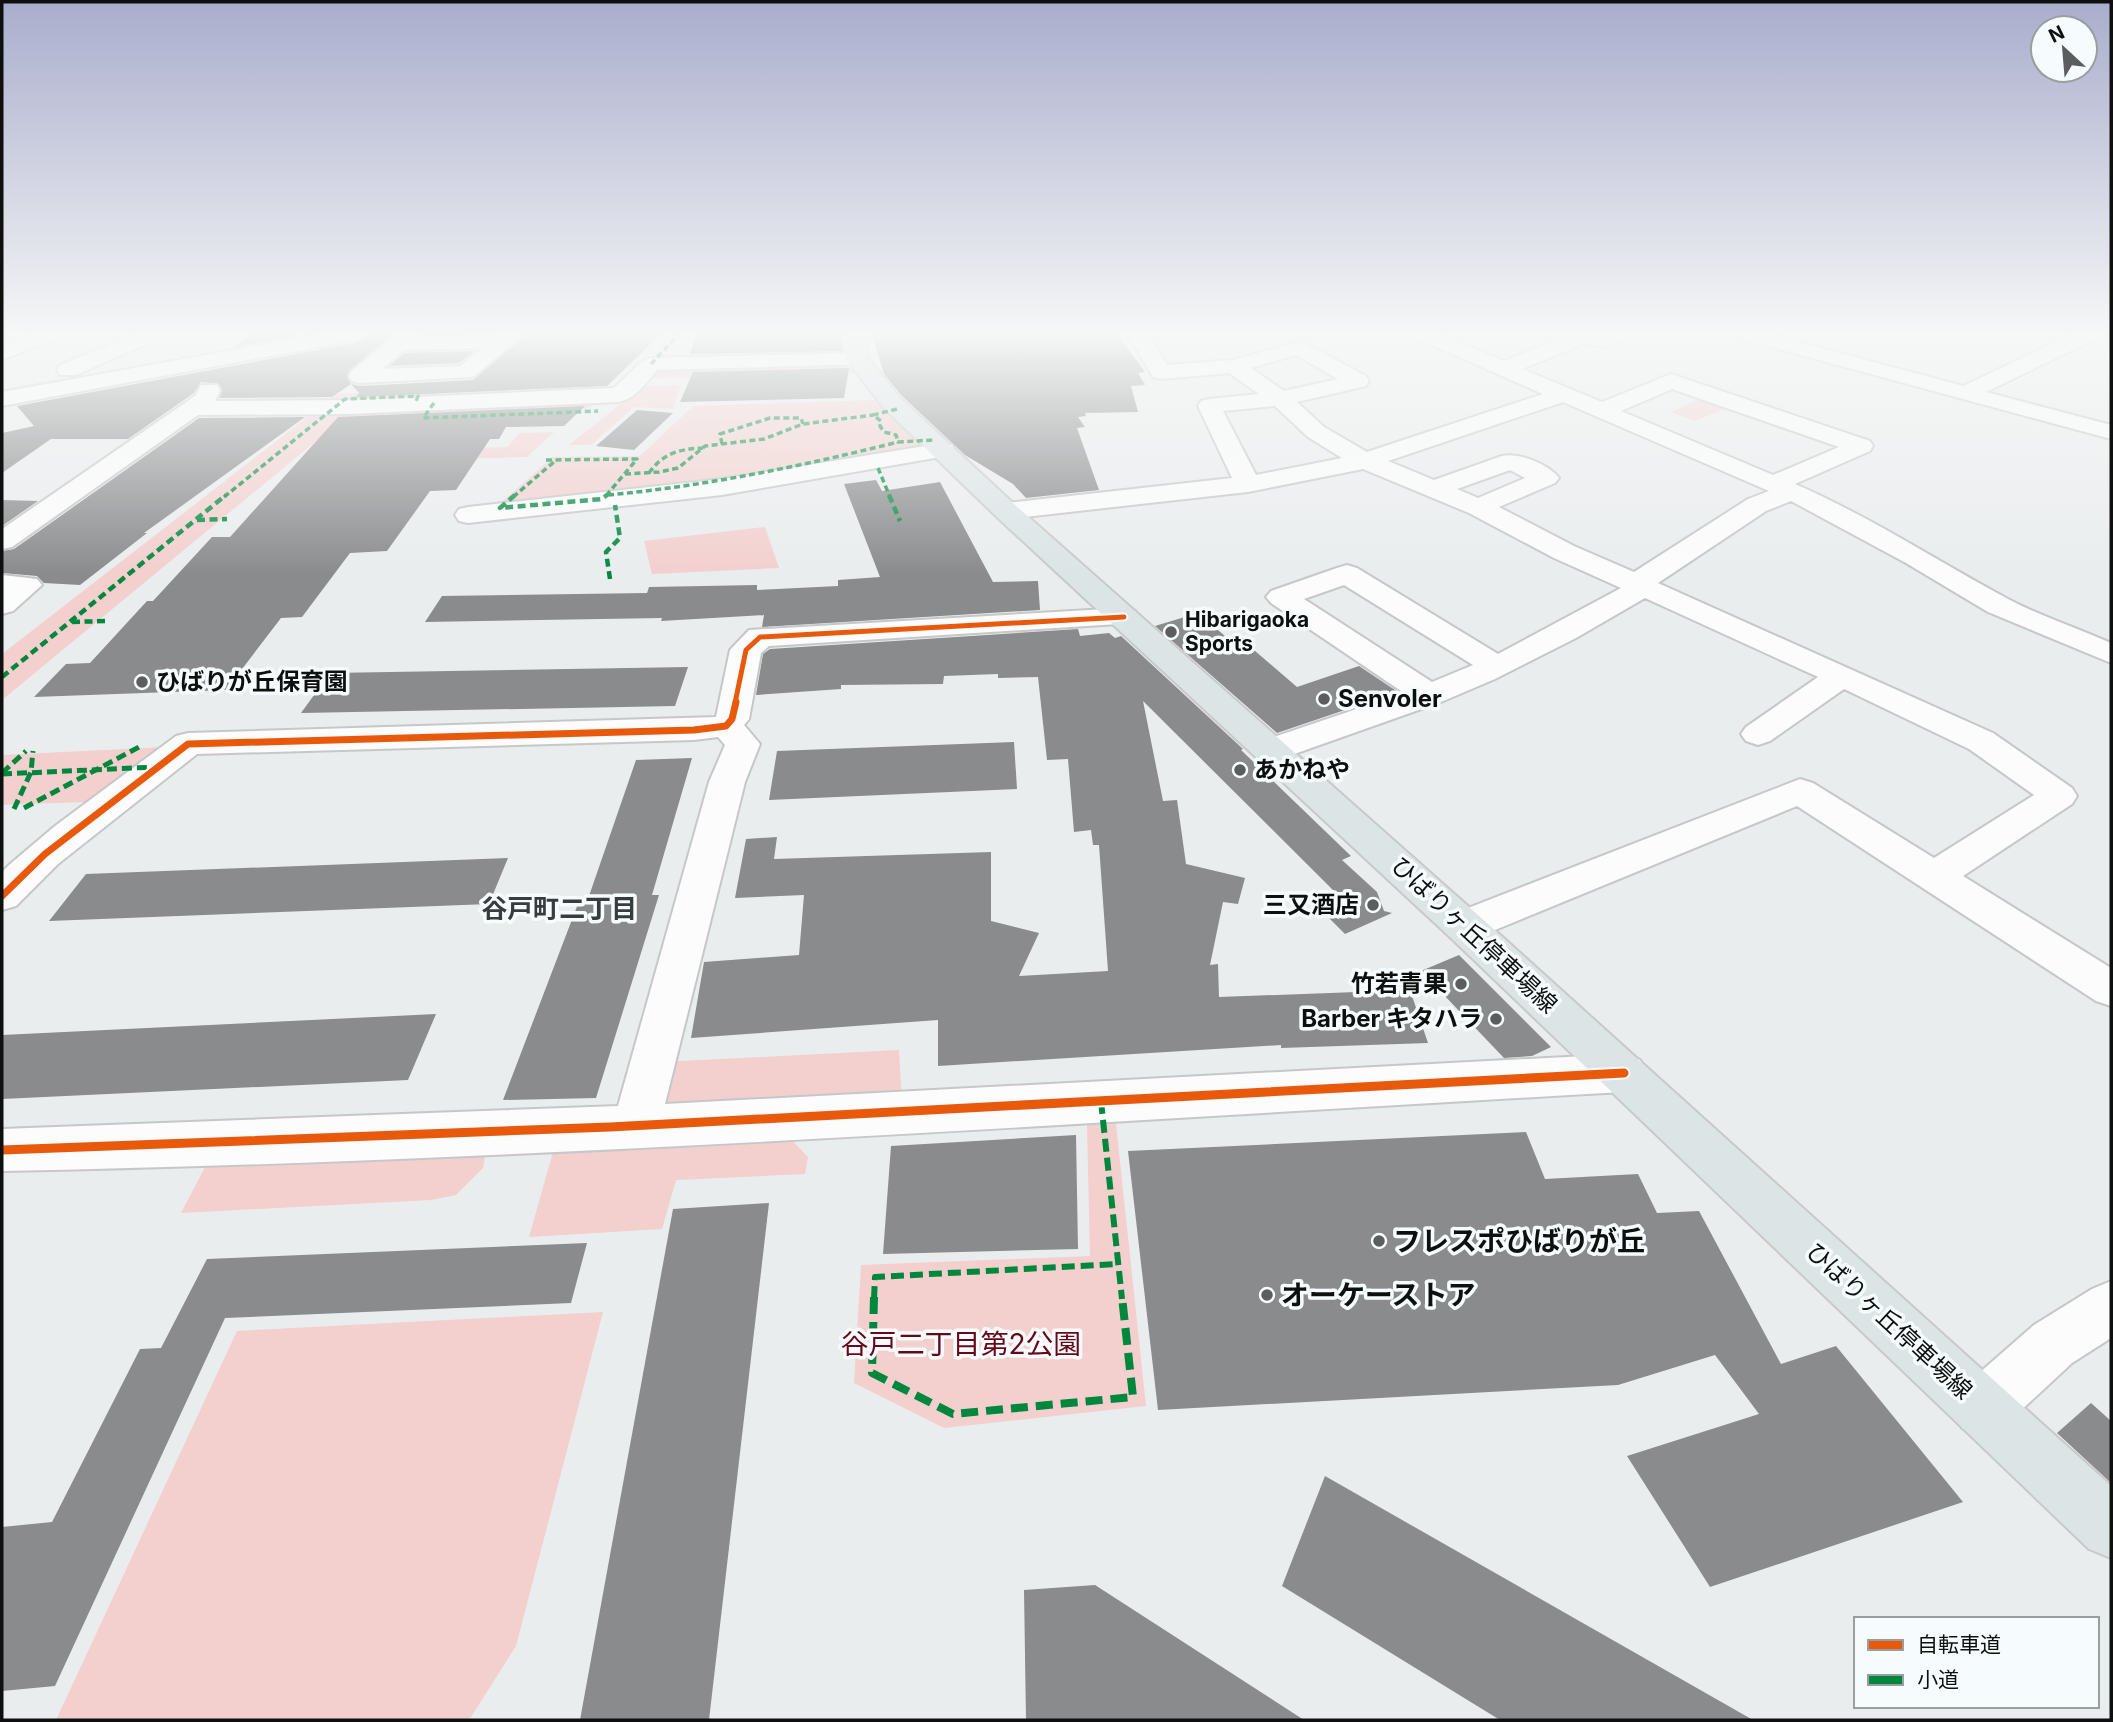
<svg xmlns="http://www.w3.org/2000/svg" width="2113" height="1722" viewBox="0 0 2113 1722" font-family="Inter,'Noto Sans JP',sans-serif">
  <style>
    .green { fill: #f3cfce }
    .building { fill: #898b8c }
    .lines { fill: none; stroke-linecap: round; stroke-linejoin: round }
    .minor-casing { stroke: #c5c7c8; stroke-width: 4 }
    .major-casing { stroke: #c8c9c9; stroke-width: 4 }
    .minor { fill: #fcfcfc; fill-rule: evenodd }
    .major { fill: #dce4e6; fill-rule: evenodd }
    .quiet-far4 { stroke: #00873e; stroke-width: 3.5; stroke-dasharray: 6 3.5; stroke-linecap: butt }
    .quiet-far3 { stroke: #00873e; stroke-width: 4.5; stroke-dasharray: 8 4.5; stroke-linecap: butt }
    .quiet-far2 { stroke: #00873e; stroke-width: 5; stroke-dasharray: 10 5; stroke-linecap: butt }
    .quiet-far1 { stroke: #00873e; stroke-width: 6; stroke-dasharray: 13 6; stroke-linecap: butt }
    .quiet { stroke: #00873e; stroke-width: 8; stroke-dasharray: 17 8; stroke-linecap: butt }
    .cycleway-far2-casing { stroke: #f6fcfd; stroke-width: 9 }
    .cycleway-far1-casing { stroke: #f6fcfd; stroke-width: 11 }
    .cycleway-casing { stroke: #f6fcfd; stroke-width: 13 }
    .cycleway-far2 { stroke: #e8590c; stroke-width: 5 }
    .cycleway-far1 { stroke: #e8590c; stroke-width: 7 }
    .cycleway { stroke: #e8590c; stroke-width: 9 }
    .poi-dot { fill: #5b5d5e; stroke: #f6fcfd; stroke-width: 2.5 }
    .labels { text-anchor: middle; stroke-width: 7; stroke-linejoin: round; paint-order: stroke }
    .far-poi-label { font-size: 21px; font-weight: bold; fill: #0e1010; stroke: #f6fcfd; text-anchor: start }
    .poi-label { font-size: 24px; font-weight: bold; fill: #0e1010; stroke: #f6fcfd; text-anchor: start }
    .street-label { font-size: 24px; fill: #0e1010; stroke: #f6fcfd }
    .neighbourhood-label { font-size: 26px; font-weight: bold; fill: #383c3e; stroke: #f6fcfd }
    .near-poi-label { font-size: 28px; font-weight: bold; fill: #0e1010; stroke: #f6fcfd; text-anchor: start }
    .near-park-label { font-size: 28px; fill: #680716; stroke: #f6fcfd }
  </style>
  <rect width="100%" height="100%" fill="#eaedee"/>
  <g class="green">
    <polygon points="844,363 855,373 647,379 655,368"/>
    <polygon points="681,385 673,409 634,407 591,445 569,445 643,386"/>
    <polygon points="441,389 418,421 338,423 2,700 2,654 337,394"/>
    <polygon points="1706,395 1735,405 1695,421 1672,412"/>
    <polygon points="602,400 586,409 427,417 435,406"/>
    <polygon points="875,400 923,446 480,521 553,457 640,456 693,406"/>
    <polygon points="554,432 527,457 344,462 352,453 507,447 520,433"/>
    <polygon points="765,527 779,568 652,574 644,541"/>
    <polygon points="186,746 113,801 2,805 2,755"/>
    <polygon points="899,1050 902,1103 649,1115 662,1062"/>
    <polygon points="1116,1124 1146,1406 944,1428 854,1383 861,1265 1090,1256 1087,1125"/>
    <polygon points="785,1133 808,1157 805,1174 676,1180 662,1229 529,1237 555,1145"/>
    <polygon points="488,1138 483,1168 456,1195 431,1200 181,1213 214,1150"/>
    <polygon points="603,1312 516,1646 471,1717 467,1720 56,1720 237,1331"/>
  </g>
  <g class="building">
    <polygon points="295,334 292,337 234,347 249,335"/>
    <polygon points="380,334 393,334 350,370 347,377 351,384 360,386 473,380 527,334 661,334 607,386 356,397 359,393 351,384 332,397 219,398 222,391 219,384 201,382 194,393 128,439 51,439 2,473 2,433 34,426 17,406 355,343 367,336"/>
    <polygon points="697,334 841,334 843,351 690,354"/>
    <polygon points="872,334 1117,334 1145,372 1138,373 1145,385 1131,386 1138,412 1085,413 1086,416 1078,417 1085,427 1077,428 1099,490 1026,498 1013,484 965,455 902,396 884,374"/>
    <polygon points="475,351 459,363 389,366 404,353"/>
    <polygon points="849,368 844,398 680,402 693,372"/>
    <polygon points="585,406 564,426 506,427 499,439 490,439 456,490 430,491 387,551 350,553 302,617 281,618 226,690 34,697 66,664 90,663 147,601 153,601 212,537 230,537 338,417"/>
    <polygon points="637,410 673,413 634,450 596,446"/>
    <polygon points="305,417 144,533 147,533 80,585 44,583 37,576 2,573 2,551 14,549 199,418"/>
    <polygon points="876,480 882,491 940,482 993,582 1038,581 1040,610 762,627 764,615 661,621 662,618 425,622 442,596 647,593 649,587 704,586 757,585 757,590 838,586 838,580 880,577 844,484"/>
    <polygon points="2,500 38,501 2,526"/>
    <polygon points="1198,613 1239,648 1248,645 1297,687 1359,666 1398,692 1277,733 1155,626"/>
    <polygon points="1078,629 1080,636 1109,633 1115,638 1121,636 1243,749 1241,750 1351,856 1342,860 1377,892 1384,911 1392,913 1345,934 1303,892 1345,902 1143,701 1163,801 1177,800 1186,864 1245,878 1238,904 1223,902 1210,965 1218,964 1219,997 1410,990 1428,1043 1281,1048 1281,1045 938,1066 938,1020 691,1038 704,962 799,955 804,895 735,898 746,839 777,837 774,859 991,852 991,921 1039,933 1019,976 1108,971 1099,845 1093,845 1091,830 1074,832 1068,759 1047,760 1038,677 998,678 998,674 944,676 943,684 841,685 841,689 756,695 763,654 770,649"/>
    <polygon points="688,667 675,706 301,713 330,673"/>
    <polygon points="1014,742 1017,789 769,800 777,751"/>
    <polygon points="692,758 652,895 659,895 596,1098 503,1100 581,896 589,896 636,760"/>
    <polygon points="508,858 489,904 49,921 86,874"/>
    <polygon points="1459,955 1551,1047 1532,1056 1504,1058 1421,971"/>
    <polygon points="436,1014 408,1080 2,1099 2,1035"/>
    <polygon points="1526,1132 1545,1179 1638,1174 1657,1213 1699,1211 1781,1364 1836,1346 1963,1502 1710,1587 1627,1456 1759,1414 1715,1355 1618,1385 1158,1410 1128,1151"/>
    <polygon points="1076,1135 1078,1249 883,1254 891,1146"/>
    <polygon points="769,1203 709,1720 580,1720 673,1209"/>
    <polygon points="587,1243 571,1303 225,1318 55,1686 2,1691 2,1527 52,1522 140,1349 161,1348 207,1259"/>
    <polygon points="2091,1403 2111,1421 2111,1483 2057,1433"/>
    <polygon points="1325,1476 1753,1720 1500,1720 1282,1586"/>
    <polygon points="1095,1585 1304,1720 1026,1720 1024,1590"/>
  </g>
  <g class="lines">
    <defs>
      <g id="minor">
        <polygon points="32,334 60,334 57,338 2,360 2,347"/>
        <polygon points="136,334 152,334 154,338 151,342 76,375 60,375 57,370 60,365"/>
        <polygon points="321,334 365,334 362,338 355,340 2,406 2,392"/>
        <path d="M397 334H419L417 337 524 334 473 377 360 383 352 381 349 376 352 371ZM483 348 460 366 382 369 403 350Z"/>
        <path d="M1128 334H1148L1167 365 1233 360 1299 342 1306 344 1366 376 1369 381 1366 386 1297 402 1324 427 1367 452 1543 394 1416 338 1413 334H1441L1504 361 1572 334H1631L1628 338 1603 347 1586 343 1522 369 1602 402 1671 374 1870 441 1873 446 1870 451 1795 484C1869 516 1937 561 2008 599 2040 616 2077 628 2111 643V663L1988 612 1906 563 1791 501 1766 511 1658 583 1993 733 2072 788 2077 796 2072 804 1963 876 2111 968V1006L2096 1001 1797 806 1478 937 1464 941 1450 937 1444 926 1450 915 1800 779 1813 783 1934 858 2034 795 1969 749 1844 689 1770 741 1758 745 1746 741 1741 734 1746 727 1818 677 1645 598 1576 638 1495 679 1441 702 1283 758 1271 761 1259 758 1254 750 1259 742 1404 693 1271 603 1266 597 1271 591 1337 568 1347 565 1357 568 1498 654 1621 588 1554 558 1469 513 1363 469 1248 492 1006 519 997 517 993 511 997 505 1006 503 1232 478 1198 406 1201 401 1209 399 1259 394 1229 373 1161 379 1153 377ZM1296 355 1338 379 1284 391 1251 368ZM1672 389 1839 447 1773 475 1621 411ZM1563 402 1769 491 1748 499 1634 572 1574 546 1499 507 1555 483 1559 478C1549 464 1518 452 1502 456L1434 480 1388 461ZM1275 406 1308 437 1342 458 1256 475 1223 411ZM1510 470 1525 478 1478 498 1457 489ZM1344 585 1473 665 1432 682 1304 599Z"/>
        <polygon points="1735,334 1769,334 1963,386 2073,334 2100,334 2097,338 1986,392 2111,425 2111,439 1738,338"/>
        <path d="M857 353 865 354 868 359 865 364 657 370C646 383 636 398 619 402L348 414 198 415 12 547 2 549V529L185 403 196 395 201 385H217L220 390 215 401 348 400 613 388C626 380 637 361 651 358Z"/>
        <polygon points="943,443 952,445 955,450 952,455 722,495 468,523 459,521 455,515 459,509 468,507 722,479"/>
        <polygon points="2,575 37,579 42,585 13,611 2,614"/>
        <path d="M1124 608 1135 611 1139 617 1135 623 769 646 761 653 749 719 744 725 760 744 745 782 665 1104 1624 1054 1640 1060 1647 1073 1640 1086 1624 1092C1084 1122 543 1161 2 1171V1129L618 1106 709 782 725 745 718 737 694 740 197 754 58 864 16 906 2 910V872L9 865 55 826 176 736 188 733 716 717 730 650 749 630Z"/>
        <polygon points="2111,1281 2111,1338 2072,1363 2002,1428 1982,1437 1962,1428 1953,1408 1962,1388 2034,1325 2092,1289"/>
      </g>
      <polygon id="major" points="844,334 864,334 868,358 900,398 1015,505 1478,915 2111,1486 2111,1558 2089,1549 1450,937 997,517 884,408 846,359"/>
    </defs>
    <use href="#minor" class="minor-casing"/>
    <use href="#major" class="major-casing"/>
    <use href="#minor" class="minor"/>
    <use href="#major" class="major"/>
    <g class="quiet-far4">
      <polyline points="651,364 679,334"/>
      <polyline points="434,403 423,418 598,411"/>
      <polyline points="897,409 873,415 881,421 880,426 884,432 896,435 898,442 933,440"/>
      <polyline points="722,444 720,434 770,418 801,418 803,424"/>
      <polyline points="546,460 637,459 605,497"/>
      <polyline points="878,468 890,497"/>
      <path d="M649 473C663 453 680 449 703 448"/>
      <polyline points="625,474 659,472 678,468 705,446 764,439 803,424 873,415"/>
      <path d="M608 495C706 486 802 466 898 442"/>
      <polyline points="224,497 345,399 418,396 415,404"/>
      <polyline points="513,497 555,461"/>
    </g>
    <g class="quiet-far3">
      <polyline points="515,495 500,508 602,499 607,495"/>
      <polyline points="889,495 900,521"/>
      <polyline points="197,520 227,519"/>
      <polyline points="610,579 606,552 620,538 615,505"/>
      <polyline points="72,622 105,621"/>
      <polyline points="2,677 226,495"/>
    </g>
    <g class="quiet-far2">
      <polyline points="2,773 26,751"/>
      <polyline points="2,774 156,767"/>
      <polyline points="24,808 141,746"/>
      <polyline points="14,809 31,772 33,751"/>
    </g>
    <g class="quiet-far1">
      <polyline points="1101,1101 1122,1299"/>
      <polyline points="874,1299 875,1277 1118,1264"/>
    </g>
    <polyline class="quiet" points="874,1297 872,1373 953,1414 1133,1397 1122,1297"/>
    <defs>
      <polyline id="cycleway-far2" points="735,703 746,650 760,637 1124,617"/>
      <polyline id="cycleway-far1" points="2,896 45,854 188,744 694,730 726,726 732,719 736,702"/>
      <polyline id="cycleway" points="2,1150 610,1127 1624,1073"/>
    </defs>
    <use href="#cycleway-far2" class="cycleway-far2-casing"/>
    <use href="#cycleway-far1" class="cycleway-far1-casing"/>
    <use href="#cycleway" class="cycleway-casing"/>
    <use href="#cycleway-far2" class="cycleway-far2"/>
    <use href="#cycleway-far1" class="cycleway-far1"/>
    <use href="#cycleway" class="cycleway"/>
  </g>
  <linearGradient id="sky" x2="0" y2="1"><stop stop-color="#a9adcc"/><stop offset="0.58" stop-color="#f6f7f7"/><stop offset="1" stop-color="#f6f7f7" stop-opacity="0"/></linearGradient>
  <rect width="2113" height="575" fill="url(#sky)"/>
  <g class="poi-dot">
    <circle cx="1171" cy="632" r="7"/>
    <circle cx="142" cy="682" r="7"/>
    <circle cx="1324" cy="699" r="7"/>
    <circle cx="1240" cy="770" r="7"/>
    <circle cx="1373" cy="905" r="7"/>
    <circle cx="1461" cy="984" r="7"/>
    <circle cx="1496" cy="1019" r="7"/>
    <circle cx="1379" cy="1241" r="7"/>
    <circle cx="1267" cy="1295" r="7"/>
  </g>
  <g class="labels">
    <g class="far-poi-label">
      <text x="1185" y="627">Hibarigaoka<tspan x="1185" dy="24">Sports</tspan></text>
    </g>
    <g class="poi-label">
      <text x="156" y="690">ひばりが丘保育園</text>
      <text x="1338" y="707">Senvoler</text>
      <text x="1254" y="778">あかねや</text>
      <text x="1359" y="913" text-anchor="end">三又酒店</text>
      <text x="1447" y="992" text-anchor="end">竹若青果</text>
      <text x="1482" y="1027" text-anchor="end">Barber キタハラ</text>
    </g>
    <g class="street-label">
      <text transform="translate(1474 935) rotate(43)" y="8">ひばりヶ丘停車場線</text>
      <text transform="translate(1889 1321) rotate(43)" y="8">ひばりヶ丘停車場線</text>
    </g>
    <g class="neighbourhood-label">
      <text x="559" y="918">谷戸町二丁目</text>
    </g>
    <g class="near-poi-label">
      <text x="1393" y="1251">フレスポひばりが丘</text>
      <text x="1281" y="1305">オーケーストア</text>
    </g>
    <g class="near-park-label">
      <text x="961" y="1354">谷戸二丁目第2公園</text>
    </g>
  </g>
  <rect width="2113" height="1722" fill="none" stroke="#0e1010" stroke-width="7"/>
  <rect x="1854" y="1617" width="245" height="91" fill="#f6fcfd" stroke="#999e9e" stroke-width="2"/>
  <rect x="1868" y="1640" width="35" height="10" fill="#e8590c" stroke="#999e9e" stroke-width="2"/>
  <text x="1917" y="1652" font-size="21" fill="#0e1010">自転車道</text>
  <rect x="1868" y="1675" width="35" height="10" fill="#00873e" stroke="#999e9e" stroke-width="2"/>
  <text x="1917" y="1687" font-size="21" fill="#0e1010">小道</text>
  <g transform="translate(2064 49) rotate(334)"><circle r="33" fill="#f6fcfd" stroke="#999e9e" stroke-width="2"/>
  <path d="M0-5L12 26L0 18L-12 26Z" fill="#5b5d5e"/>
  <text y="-10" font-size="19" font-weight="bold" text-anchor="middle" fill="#0e1010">N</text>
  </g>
</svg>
